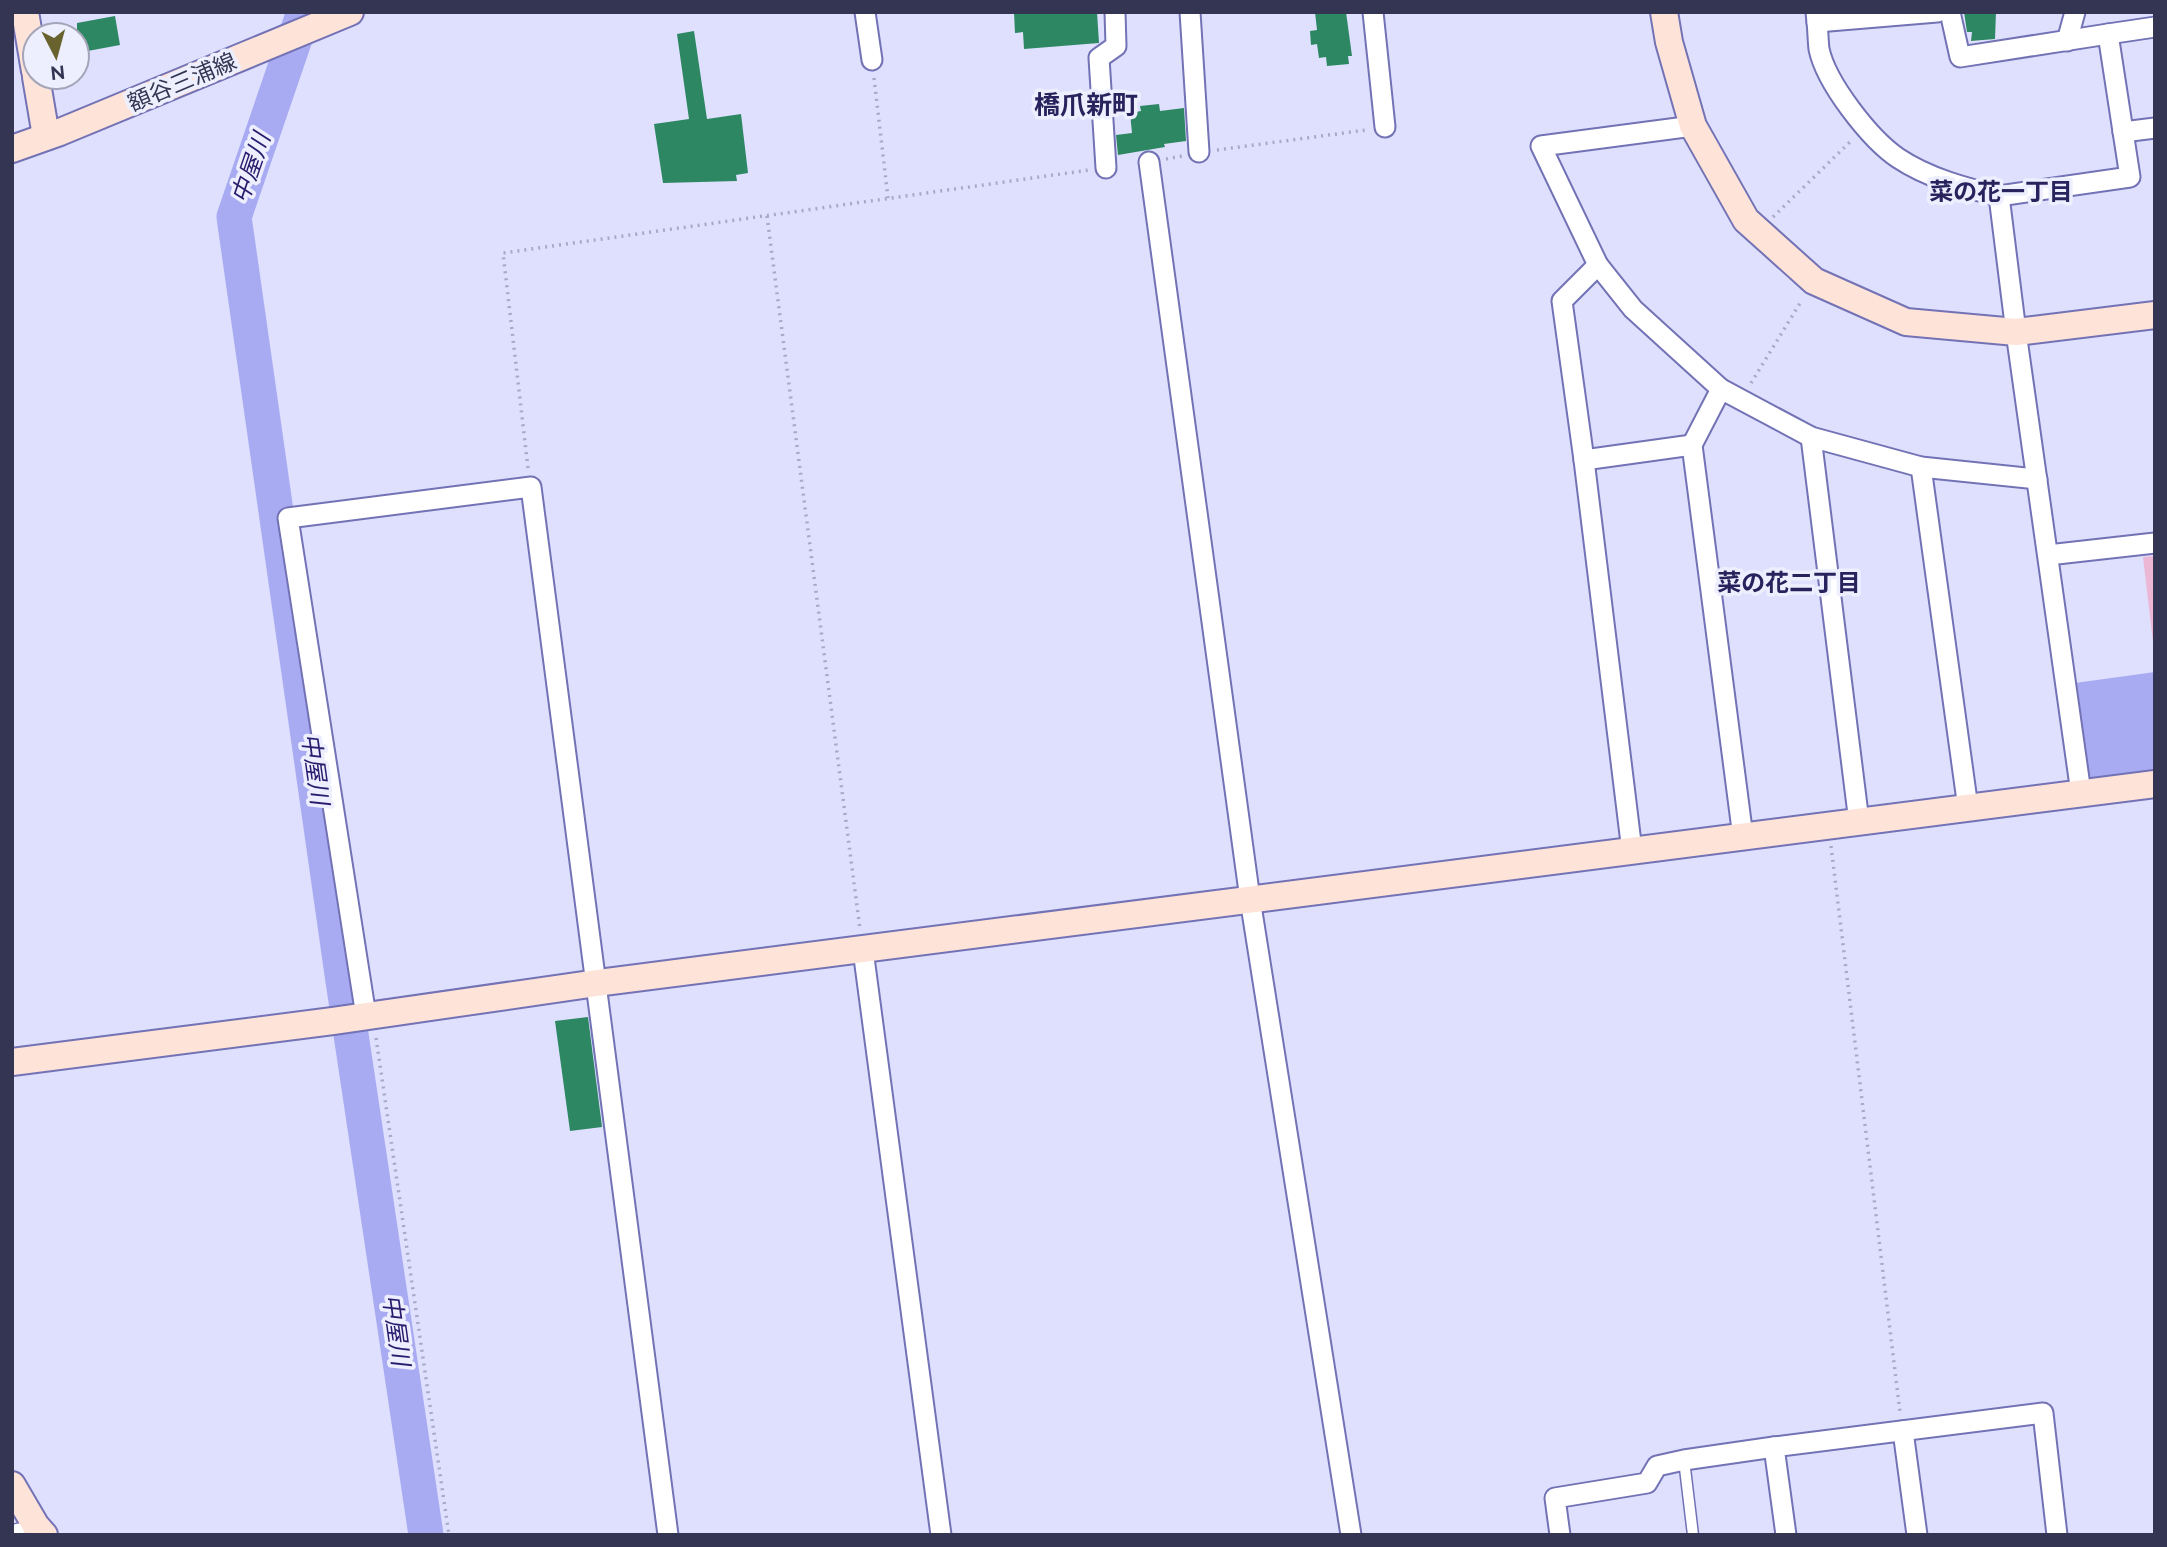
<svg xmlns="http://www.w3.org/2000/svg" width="2167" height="1547" viewBox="0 0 2167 1547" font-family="Raleway,'Noto Sans JP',sans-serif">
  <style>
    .green { fill: #ebb7d5 }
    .water { fill: #a8aaf2 }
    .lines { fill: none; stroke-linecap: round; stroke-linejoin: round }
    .river { stroke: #a8aaf2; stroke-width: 35 }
    .building { fill: #2e8763 }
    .lane-casing { stroke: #7272b5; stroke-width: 13 }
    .street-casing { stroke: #7272b5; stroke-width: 23 }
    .secondary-casing { stroke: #7272b5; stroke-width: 30 }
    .path { stroke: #a7a9c7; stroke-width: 3.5; stroke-dasharray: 2 5; stroke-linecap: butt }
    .lane { stroke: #fff; stroke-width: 10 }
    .street { stroke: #fff; stroke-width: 19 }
    .secondary { stroke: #fee3d9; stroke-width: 26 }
    .labels { text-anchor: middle; stroke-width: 7; stroke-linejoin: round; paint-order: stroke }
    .street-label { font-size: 23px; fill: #343552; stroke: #eeeffe }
    .water-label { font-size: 24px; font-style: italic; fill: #291b6d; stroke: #eeeffe }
    .neighbourhood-label { font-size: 24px; font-weight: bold; fill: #28225d; stroke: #eeeffe }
    .quarter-label { font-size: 26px; font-weight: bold; fill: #28225d; stroke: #eeeffe }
  </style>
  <rect width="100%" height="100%" fill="#dee0fe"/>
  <polygon class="green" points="2155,556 2155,659 2143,557"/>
  <polygon class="water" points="2155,672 2155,771 2094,779 2085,774 2075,683"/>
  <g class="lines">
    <polyline class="river" points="304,12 234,217 343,981 426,1535"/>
  </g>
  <g class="building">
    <polygon points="1014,12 1097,12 1099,43 1024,49 1023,32 1015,33"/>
    <polygon points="1315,12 1346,12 1352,56 1348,56 1349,64 1327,66 1326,57 1319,58 1317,44 1311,45 1310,31 1317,30"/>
    <polygon points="1964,12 1996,12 1995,39 1971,41 1972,32 1967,32"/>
    <polygon points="115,16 120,45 77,53 77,23"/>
    <polygon points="694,31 707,119 741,114 748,173 736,175 737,181 663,183 654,124 689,119 677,34"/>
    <polygon points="1159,104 1160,111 1184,108 1186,141 1164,144 1165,147 1118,155 1116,135 1132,133 1130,113 1141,111 1140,106"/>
    <polygon points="588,1017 602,1127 570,1131 555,1021"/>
  </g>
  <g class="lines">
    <defs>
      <g id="lane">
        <polyline points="1684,1460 1693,1535"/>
        <polyline points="12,1530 32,1526"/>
      </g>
      <g id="street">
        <polyline points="865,12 872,60"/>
        <polyline points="1190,12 1199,152"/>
        <polyline points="1373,12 1385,127"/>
        <polyline points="1816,12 1817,22 1937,12"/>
        <polyline points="1950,12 1960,57 2108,34 2130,177 1999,196 2016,332 2081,793"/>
        <path d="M1817 22C1818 31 1818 41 1819 49 1826 83 1870 139 1898 158 1928 178 1965 188 1999 196"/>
        <polyline points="2108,34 2155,27"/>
        <polyline points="2067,41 2075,12"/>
        <polyline points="1693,126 1541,146 1598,265 1633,309 1721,389 1811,437 1921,467 2037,479"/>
        <polyline points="2123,132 2155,128"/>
        <polyline points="1149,162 1250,899 1351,1535"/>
        <polyline points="1106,168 1099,58 1116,46 1115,12"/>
        <polyline points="1721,389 1692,445 1743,837"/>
        <polyline points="1811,437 1859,822"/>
        <polyline points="1584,460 1562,301 1598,265"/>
        <polyline points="1921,467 1968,808"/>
        <polyline points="2048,555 2155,543"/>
        <polyline points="1632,851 1584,460 1692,445"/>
        <polyline points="863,950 941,1535"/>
        <polyline points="366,1016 288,518 531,487 668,1535"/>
        <polyline points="1903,1431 1917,1535"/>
        <polyline points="1560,1535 1555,1498 1647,1483 1657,1466 1684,1460 1774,1447"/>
        <polyline points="1786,1535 1774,1447 2043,1413 2057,1535"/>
      </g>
      <g id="secondary">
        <polyline points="25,12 35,71"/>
        <polyline points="1664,12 1669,42 1693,126 1746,220 1814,281 1906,322 2016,332 2155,315"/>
        <polyline points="36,77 46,136"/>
        <polyline points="12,149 60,132 350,12"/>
        <polyline points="12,1062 333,1021 597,983 2155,784"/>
        <polyline points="12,1485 36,1526 44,1535"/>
      </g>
    </defs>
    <use href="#lane" class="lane-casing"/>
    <use href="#street" class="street-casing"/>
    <use href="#secondary" class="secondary-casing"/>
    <g class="path">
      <polyline points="874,78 888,198"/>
      <polyline points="1217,150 1366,130"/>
      <polyline points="1166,159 1182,156"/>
      <polyline points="767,216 860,929"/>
      <polyline points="1773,217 1853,139"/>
      <polyline points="1751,383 1802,300"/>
      <polyline points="528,468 503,253 1089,170"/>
      <polyline points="1831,846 1900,1412"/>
      <polyline points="376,1038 449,1535"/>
    </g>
    <use href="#lane" class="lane"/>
    <use href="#street" class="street"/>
    <use href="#secondary" class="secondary"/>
  </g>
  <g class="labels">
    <g class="street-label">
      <text transform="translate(182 82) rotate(-23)" y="8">額谷三浦線</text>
    </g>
    <g class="water-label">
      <text transform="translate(251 168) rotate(-71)" y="8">中屋川</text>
      <text transform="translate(315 769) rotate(82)" y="8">中屋川</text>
      <text transform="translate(396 1330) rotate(82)" y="8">中屋川</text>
    </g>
    <g class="neighbourhood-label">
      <text x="2001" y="200">菜の花一丁目</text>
      <text x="1789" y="591">菜の花二丁目</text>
    </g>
    <g class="quarter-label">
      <text x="1086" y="114">橋爪新町</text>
    </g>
  </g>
  <rect width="2167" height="1547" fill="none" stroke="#343552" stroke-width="28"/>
  <g transform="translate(56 56) rotate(174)"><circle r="33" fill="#eeeffe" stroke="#a4a5b9" stroke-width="2"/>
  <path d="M0-5L12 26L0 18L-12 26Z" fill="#68622e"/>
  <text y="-10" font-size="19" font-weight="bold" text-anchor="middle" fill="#343552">N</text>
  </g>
</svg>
